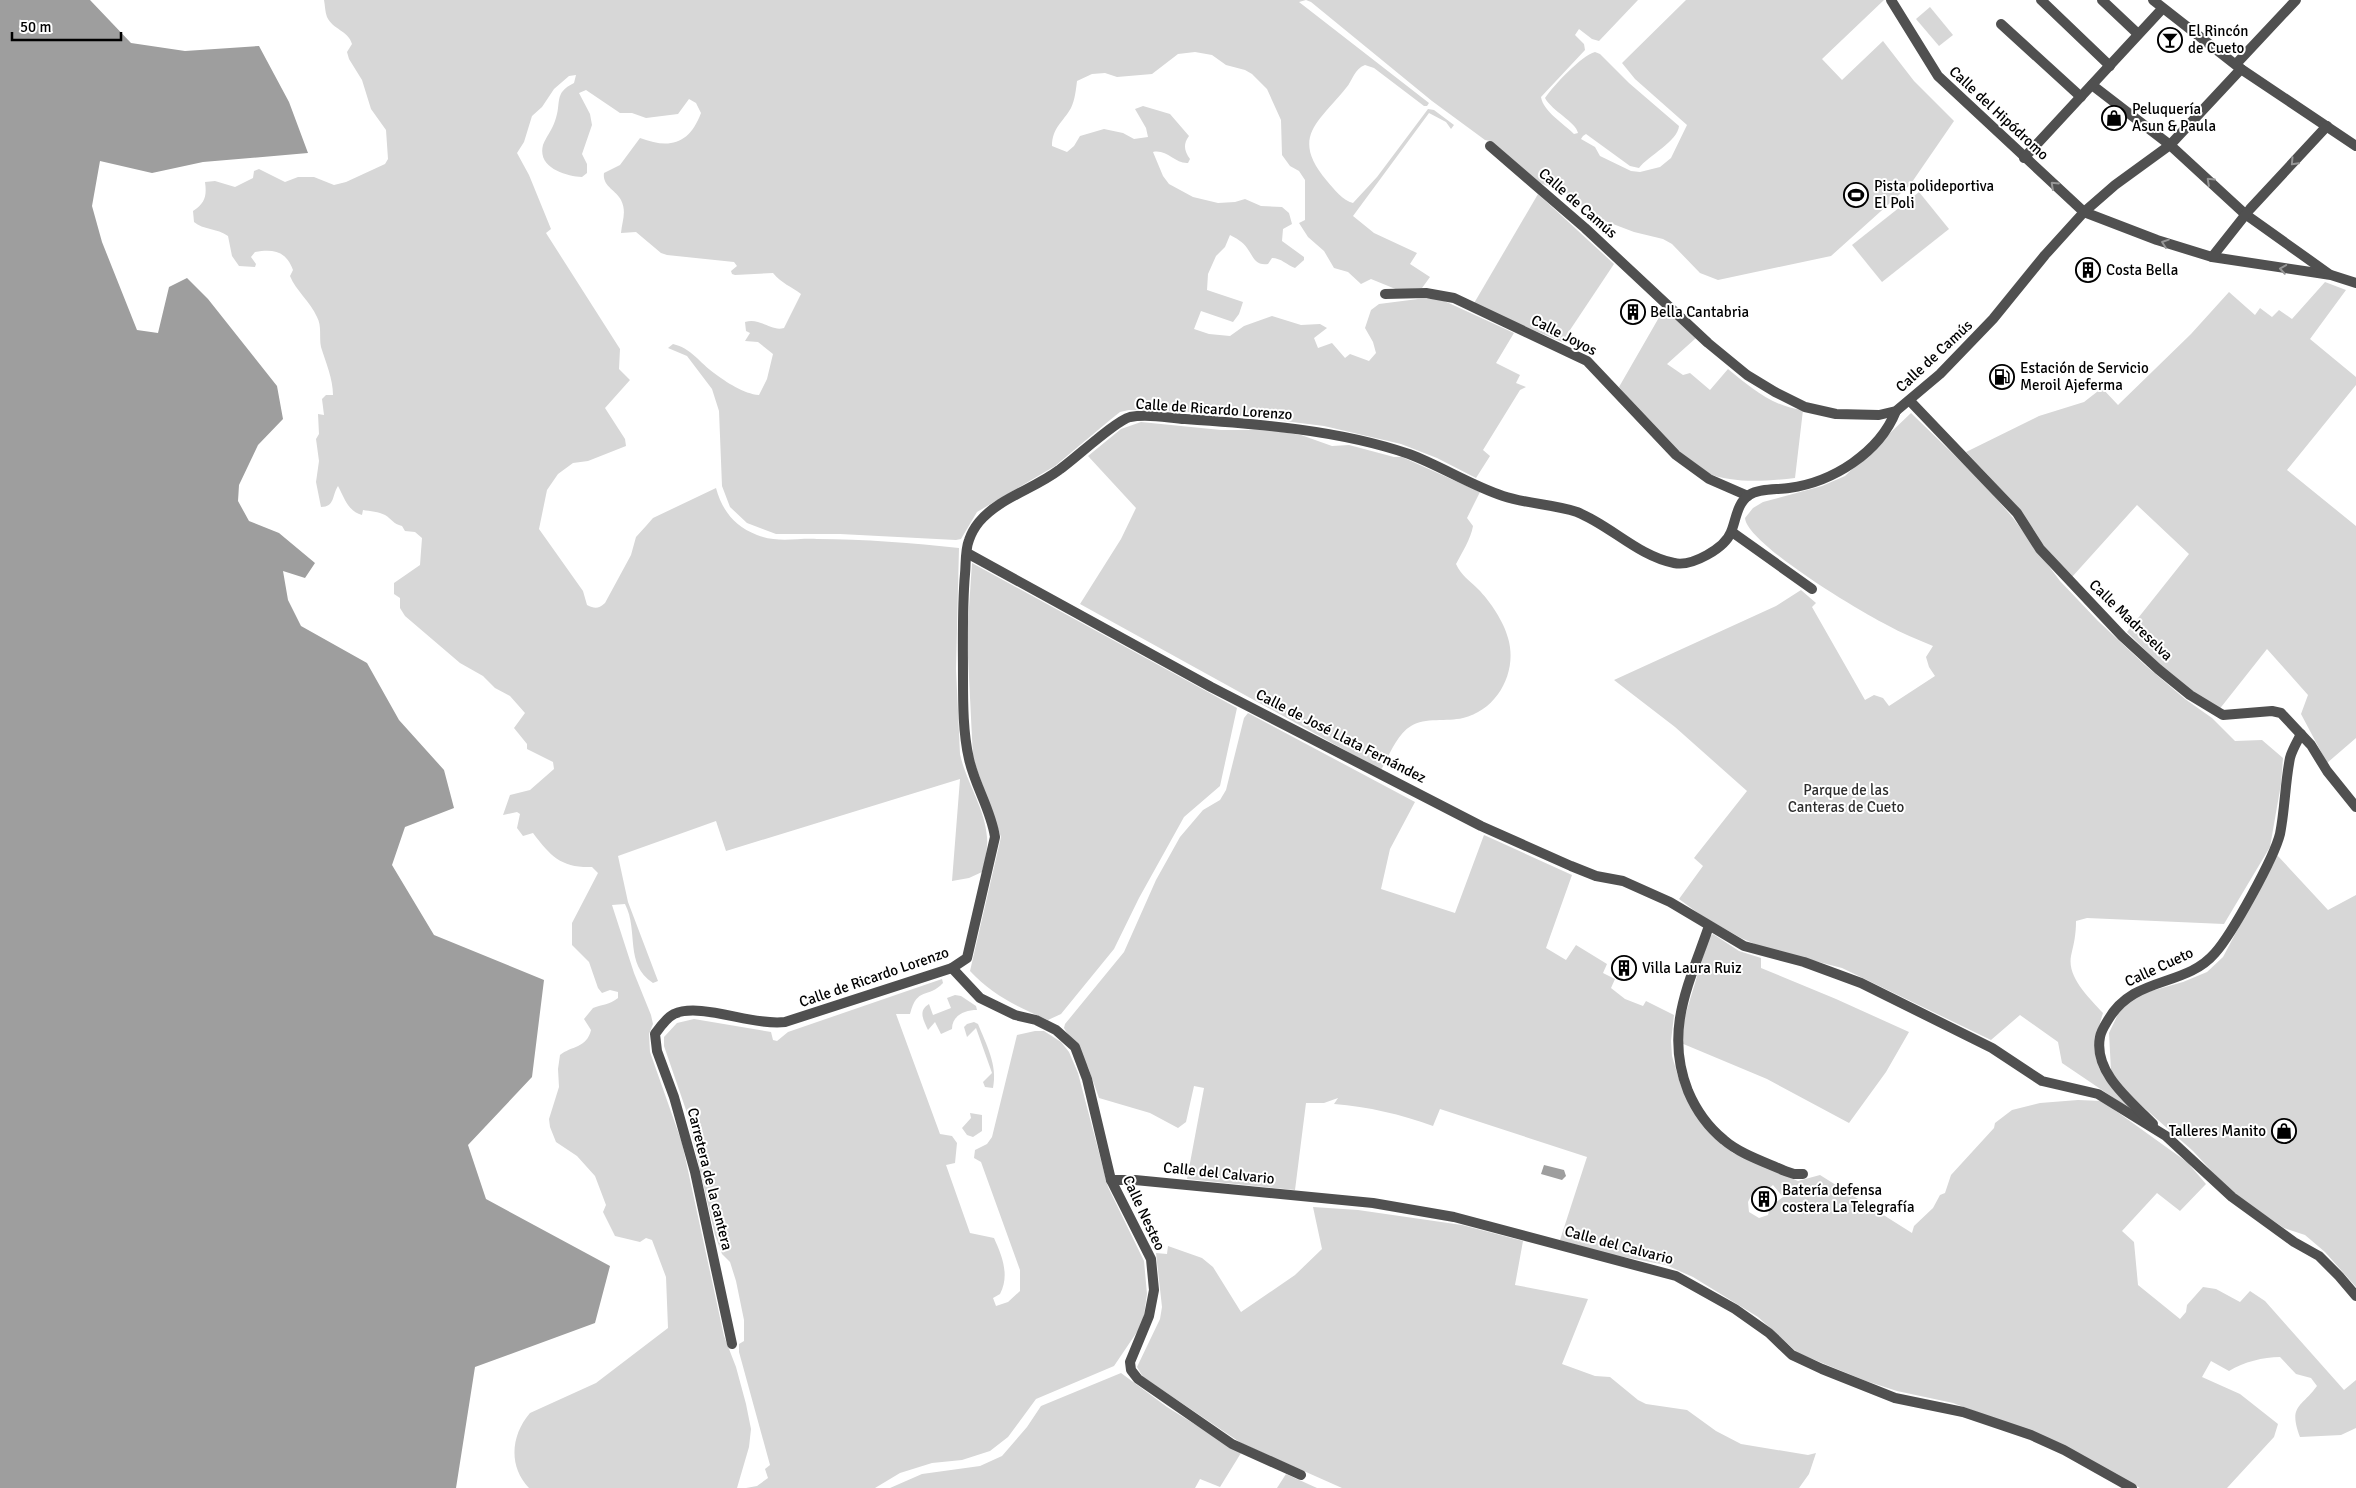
<svg xmlns="http://www.w3.org/2000/svg" width="2356" height="1488" viewBox="0 0 2356 1488" font-family="Signika,sans-serif">
  <style>
    .green { fill: #d7d7d7; fill-rule: evenodd }
    .water { fill: #9e9e9e }
    .lines { fill: none; stroke-linecap: round; stroke-linejoin: round }
    .minor { stroke: #505050; stroke-width: 10 }
    .oneway { stroke: #969696 }
    .labels { text-anchor: middle; stroke-width: 4; stroke-linejoin: round; paint-order: stroke }
    .poi-label { font-size: 15px; fill: #000; stroke: #fff; text-anchor: start }
    .street-label { font-size: 15px; fill: #000; stroke: #fff }
    .park-label { font-size: 15px; fill: #2e2e2e; stroke: #fff }
  </style>
  <rect width="100%" height="100%" fill="#fff"/>
  <g class="green">
    <path d="M324 0H1638L1599 41 1592 39 1579 29 1575 35 1584 44 1585 50 1541 97C1543 111 1564 124 1574 134L1578 133C1576 122 1552 111 1545 98 1554 85 1581 56 1595 52L1600 54 1629 83 1679 126C1678 141 1648 156 1639 168L1630 166 1586 134 1583 136 1581 139 1595 147 1600 156 1631 171 1640 172 1660 167 1671 158 1687 125 1635 79 1622 63 1686 0H1884L1822 59 1842 80 1883 41 1914 81 1954 121 1910 185 1831 256 1718 280 1700 273 1672 244 1663 239 1634 232 1592 216 1568 194 1540 183 1490 141 1485 140 1432 101 1311 2 1306 0 1299 2 1429 103 1427 106H1424L1374 68 1365 65C1354 69 1353 80 1346 88 1318 123 1290 137 1327 181 1334 189 1343 201 1353 203L1377 177 1428 109 1434 110 1454 125 1451 129 1446 122 1429 113 1353 216 1374 233 1417 253 1410 264 1430 277 1422 288 1398 290 1371 279 1361 284 1348 272 1334 268 1324 251 1308 237 1299 223 1305 220V180L1299 171 1290 166 1282 155 1281 120 1267 89 1252 74 1245 70 1226 65 1212 55 1195 52 1178 54 1152 74 1117 77 1105 73 1092 74 1077 81C1076 89 1075 100 1071 108 1063 122 1052 128 1052 146L1067 152 1074 146 1080 136 1104 129 1123 133 1134 139 1148 137 1146 128 1135 109 1143 106 1170 114 1189 136C1183 144 1184 151 1190 159L1188 163C1175 164 1167 149 1153 152L1163 176 1169 184 1193 197 1218 203 1235 202 1245 199 1261 206 1282 207 1289 213 1292 224 1283 229 1282 241 1304 257V260L1295 268C1287 265 1281 258 1272 258L1268 264C1255 266 1253 256 1247 248 1243 242 1236 238 1230 235L1225 247 1216 256 1208 274 1207 290 1243 302 1239 314 1233 322 1201 311 1194 329 1209 334 1230 336 1244 326 1272 316 1301 325 1320 324 1327 328 1314 338 1318 348 1332 343 1345 358 1350 354 1369 361 1376 353 1373 342 1365 328 1371 310 1379 304 1418 299H1440L1514 333 1496 363 1520 375 1516 383 1526 387 1520 390 1483 450 1490 456 1476 478 1437 458 1401 444 1324 426 1219 413 1129 410 1120 412 1110 420 1055 466 977 512 961 539 956 540 840 534H776L747 523 730 507 722 486 719 411 712 389 687 356 668 348 673 344C691 348 700 363 714 373 726 382 744 394 759 395L767 379 773 354 758 342 745 341 750 333 746 331 745 322C760 317 771 332 784 328L801 294C791 286 782 284 773 273L735 275 732 274 731 271 737 266 734 262 667 255 661 253 636 232 621 233C622 221 627 212 621 200 616 190 602 186 604 173L620 165 640 138C669 149 689 145 701 113L696 103 689 99 678 114 646 118 632 113H620L586 90 579 93 590 114 592 125 582 154 587 164V173L582 177C566 176 537 168 543 145 546 137 552 130 555 121 562 103 553 93 574 83L576 75 569 76 554 89 542 107 532 116 524 142 517 153 529 175 551 229 546 233 620 349 619 369 630 380 605 408 625 439 626 446 588 461 573 463 558 474 547 490 539 529 583 591 587 605C595 609 598 609 605 603L631 555 636 537 646 526 653 518 716 488C722 510 734 526 757 535 777 543 796 538 817 539 863 539 914 543 959 548L956 669 960 754C966 782 985 808 987 837 988 849 985 860 982 872L969 878 952 881 960 779 726 851 716 821 618 856 628 902 658 981 653 983C624 964 639 931 625 904L612 905 634 973 651 1015 653 1024 649 1034 650 1052 682 1143 724 1336 736 1367 746 1404 751 1429 749 1447 737 1488H529C508 1466 511 1435 530 1413L596 1383 668 1328 666 1277 652 1240 646 1238 640 1242 615 1236 603 1212 606 1205 595 1176 577 1156 556 1142 550 1127 549 1119 559 1087 558 1069 560 1055C571 1046 587 1048 591 1030L584 1019 593 1008C603 1004 609 1005 618 998V992L610 990 602 993 598 988 589 962 572 945V923L598 873 592 867C562 868 551 857 533 833L523 836 517 828 520 814 517 812 503 815 510 795 530 790 554 769 553 762 527 749V744L514 728 525 713 510 696 495 688 483 676 460 663 405 616 400 608V598L394 594V583L420 565 422 538 415 532 405 531 402 526C393 524 392 519 385 515 379 512 370 511 363 510L362 515C348 511 345 499 338 486 332 495 335 507 321 507L316 482 319 461 316 439 319 434 318 414 324 415 322 399 326 395H333C333 379 326 363 321 347 319 337 322 326 317 317 310 301 296 291 290 276L293 270C286 251 274 249 255 252L251 257 256 264 255 267 239 266 232 256 228 236C217 228 203 230 194 222L193 211C205 203 207 196 205 182L215 181 235 187 253 178 254 171 259 169 285 182 298 177H314L334 185 346 182 385 164 388 159 386 130 371 109 362 80 349 59 347 52 352 44C348 30 333 30 327 17 325 12 325 5 324 0Z"/>
    <polygon points="1930,7 1953,35 1939,46 1916,19"/>
    <polygon points="1919,192 1949,229 1882,282 1852,245"/>
    <polygon points="1538,194 1614,264 1562,342 1473,305"/>
    <polygon points="2325,282 2346,290 2310,339 2356,377 2356,385 2287,470 2356,526 2356,738 2327,763 2301,714 2308,695 2267,649 2218,711 2166,671 2127,632 2189,554 2137,505 2072,577 2041,543 2017,506 1966,452 2039,416 2084,402 2102,388 2118,405 2191,334 2229,292 2255,315 2260,308 2272,317 2279,310 2292,319"/>
    <path d="M1665 307 1696 338 1667 364 1683 375 1690 373 1710 390 1728 369C1750 387 1773 407 1803 410L1795 478C1768 481 1733 484 1707 473 1677 460 1640 412 1619 387Z"/>
    <path d="M1911 413 1983 483 2013 518 2060 581 2098 621 2145 665 2185 699 2212 718 2235 741 2262 740 2283 758 2281 784 2270 847 2224 924 2087 918 2076 921C2076 935 2074 943 2071 956 2067 978 2090 998 2103 1013 2087 1063 2097 1073 2132 1108L2130 1109 2062 1063 2058 1042 2020 1015 1991 1040 1842 968 1764 948 1741 938 1702 916 1679 899 1703 866 1694 858 1747 791 1675 727 1614 680 1776 606 1801 590 1816 603 1812 607 1865 700 1874 695 1883 698 1889 706 1935 676 1929 667 1926 657 1933 646C1917 639 1901 633 1887 625 1861 612 1747 544 1745 518L1753 508 1763 502 1822 486 1845 476Z"/>
    <path d="M1141 422 1221 430H1269L1301 435 1332 446 1349 445 1394 457H1402L1480 492 1467 518 1473 526C1471 538 1462 553 1456 564 1461 575 1470 581 1478 589 1490 601 1504 622 1508 638 1518 671 1498 710 1463 718 1447 722 1425 717 1411 726 1397 734 1389 756 1381 770L1080 604 1121 539 1136 508 1088 456 1121 429Z"/>
    <path d="M972 563 1237 708 1220 786 1184 817 1139 898 1114 949 1061 1014 1048 1020C1018 1007 992 995 970 971L1001 837 973 758 967 637Z"/>
    <path d="M1248 713 1415 802 1390 849 1381 889 1455 913 1484 835 1572 875 1546 948 1566 960 1576 945 1607 964 1603 973 1615 979 1611 988 1625 999 1643 1006 1646 1001 1674 1015 1671 1041 1672 1056 1680 1083 1689 1103 1721 1144 1733 1153 1798 1181 1820 1175 1912 1233 1914 1226 1933 1208 1940 1195 1945 1193 1951 1175 1994 1128 1995 1123 2012 1110 2040 1103 2078 1100 2102 1101 2187 1162 2206 1184 2180 1211 2157 1193 2122 1231 2134 1242 2138 1285 2180 1319 2186 1312 2187 1305 2203 1287 2216 1289 2240 1302 2250 1291 2265 1301 2344 1390 2356 1380V1428L2341 1435 2300 1437C2288 1405 2301 1408 2317 1386L2311 1378 2296 1374 2280 1357C2263 1357 2244 1362 2229 1371L2211 1361 2202 1377 2240 1394 2278 1424 2274 1437 2227 1488H2140L2060 1443 1953 1403 1897 1391 1866 1381 1798 1353 1758 1317 1693 1277 1666 1265 1608 1254 1560 1240 1587 1157 1440 1109 1433 1126C1400 1114 1369 1107 1334 1104L1338 1098 1324 1103H1306L1295 1190 1187 1179 1204 1088 1194 1086 1186 1122 1178 1128 1150 1113 1099 1098 1088 1067 1064 1028 1065 1024 1124 952 1156 880 1180 837 1203 810 1220 800 1226 790 1244 718ZM1773 1185 1783 1197 1770 1207 1768 1215 1759 1218 1749 1212 1748 1202 1752 1194 1759 1196Z"/>
    <polygon points="2277,855 2328,910 2356,895 2356,1287 2325,1252 2305,1235 2284,1228 2244,1201 2218,1178 2193,1151 2124,1090 2111,1071 2109,1033 2119,1012 2137,995 2183,982 2207,972 2223,957"/>
    <polygon points="1713,934 1739,951 1761,958 1761,968 1836,999 1909,1032 1886,1072 1849,1123 1767,1079 1681,1043 1682,1026 1709,937"/>
    <path d="M942 979 943 983C928 999 917 986 910 1014H896L940 1134 952 1136 957 1143 955 1163 946 1165 970 1233 994 1238C1002 1256 1010 1275 1000 1294L993 1298 996 1306 1008 1302 1020 1291V1270L981 1162 974 1158 975 1150 987 1144 992 1137 1017 1035 1035 1031H1044L1061 1042 1069 1052 1078 1073 1108 1187 1144 1261 1147 1294 1144 1315 1141 1326 1114 1366 1036 1399 1008 1437 990 1451 962 1460 932 1463 900 1473 875 1488H746L757 1486 768 1478 765 1469 770 1465 739 1352V1344L744 1341V1320L736 1281 730 1262 722 1254 715 1235 686 1110 664 1046V1037L677 1023 694 1019 771 1032 773 1040 777 1041 788 1032Z"/>
    <path d="M955 995 961 996 976 1006 977 1010C964 1010 952 1016 952 1029L941 1034 935 1022 928 1030C923 1019 918 1011 929 1004L933 1015 951 1008 947 998Z"/>
    <path d="M974 1022 978 1024C986 1044 998 1065 993 1088L985 1087 983 1082 992 1073 976 1028 967 1037 964 1027 967 1024Z"/>
    <polygon points="970,1113 982,1115 982,1131 973,1137 967,1135 962,1128 971,1118"/>
    <polygon points="1313,1207 1358,1210 1462,1225 1523,1241 1515,1285 1588,1299 1562,1364 1595,1376 1610,1377 1638,1400 1646,1404 1687,1410 1716,1431 1741,1444 1808,1455 1816,1453 1809,1474 1799,1488 1342,1488 1241,1443 1143,1377 1137,1367 1160,1319 1162,1307 1156,1253 1167,1254 1168,1246 1202,1258 1213,1267 1241,1312 1295,1275 1322,1249"/>
    <polygon points="1121,1373 1167,1407 1241,1453 1220,1487 1200,1479 1195,1488 890,1488 922,1474 980,1466 1002,1456 1027,1427 1041,1406"/>
    <polygon points="1286,1474 1317,1488 1277,1488"/>
  </g>
  <g class="water">
    <polygon points="0,0 90,0 131,43 185,51 259,46 289,102 308,153 203,162 152,173 100,161 92,206 102,242 137,330 158,333 169,287 187,278 208,299 277,386 283,419 258,445 239,485 238,501 249,521 279,533 315,563 305,578 283,571 288,600 301,626 367,663 399,720 444,770 454,808 405,827 392,865 434,935 544,980 532,1077 468,1145 486,1199 610,1266 595,1323 475,1367 456,1488 0,1488"/>
    <polygon points="1544,1165 1564,1170 1566,1176 1562,1180 1541,1174"/>
  </g>
  <g class="lines">
    <g class="minor">
      <polyline points="1891,0 1938,76 2084,212 2157,240 2212,257 2331,275 2356,283"/>
      <polyline points="2041,0 2110,66"/>
      <polyline points="2102,0 2138,34"/>
      <polyline points="2153,0 2241,69 2356,146"/>
      <polyline points="2001,24 2081,97"/>
      <polyline points="2236,64 2296,0"/>
      <polyline points="2092,85 2170,145 2245,214 2329,274"/>
      <polyline points="1490,146 1585,228 1708,343 1747,375 1775,392 1805,407 1836,414 1879,415 1896,411 1940,374 1993,319 2045,255 2084,212 2115,185 2170,145 2241,69"/>
      <polyline points="2024,158 2162,9"/>
      <polyline points="2212,257 2250,209 2327,126"/>
      <polyline points="1385,294 1426,293 1454,298 1587,361 1676,455 1709,479 1748,496"/>
      <polyline points="1910,401 2017,513 2040,549 2122,636 2158,669 2190,695 2223,715 2272,711 2281,713 2311,745 2327,771 2356,807"/>
      <polyline points="1732,532 1812,589"/>
      <polyline points="967,553 1211,687 1481,826 1571,866 1596,876 1623,881 1670,902 1744,946 1804,962 1861,983 1992,1048 2042,1081 2098,1094 2166,1136 2232,1197 2294,1242 2319,1256 2339,1276 2356,1296"/>
      <path d="M1709 926C1689 984 1664 1030 1688 1091 1696 1110 1708 1127 1724 1140 1740 1154 1765 1162 1785 1171L1794 1174H1803"/>
      <polyline points="952,968 980,998 1015,1015 1036,1020 1056,1030 1075,1047 1087,1079 1111,1180 1151,1259 1154,1290 1149,1316 1130,1362 1131,1370 1138,1379 1232,1444 1301,1475"/>
      <path d="M2153 1124C2132 1102 2093 1073 2100 1037 2101 1031 2105 1025 2108 1020 2134 975 2185 988 2215 953 2232 934 2274 858 2280 834 2285 809 2285 783 2290 758 2292 750 2297 742 2301 734"/>
      <polyline points="1111,1180 1135,1180 1373,1203 1454,1217 1676,1276 1735,1309 1769,1333 1792,1355 1822,1369 1895,1398 1963,1412 2031,1435 2064,1450 2132,1488"/>
      <path d="M732 1344 695 1172 674 1097 657 1051 655 1034C660 1027 666 1018 674 1014 700 1002 753 1026 785 1022L952 968 967 958 995 837C991 810 975 786 969 759 963 733 963 704 963 677 963 643 962 608 965 574 966 564 965 550 969 540 971 534 975 527 979 522 999 498 1034 489 1059 470 1075 459 1115 421 1130 417 1148 413 1168 418 1185 419 1259 424 1339 430 1409 454 1441 466 1470 485 1503 496 1527 504 1553 504 1577 512 1610 525 1638 556 1674 563 1692 567 1725 548 1731 532 1736 520 1737 503 1749 495 1760 488 1777 490 1789 488 1833 482 1879 453 1896 411"/>
    </g>
  </g>
  <defs><path id="oneway-chevron" d="M-2-3.5L2.5 0L-2 3.5" fill="none" stroke-width="1.6" stroke-linecap="round" stroke-linejoin="round" transform="scale(1.25)"/></defs>
  <g class="oneway">
    <use href="#oneway-chevron" transform="translate(2294 162) rotate(133)"/>
    <use href="#oneway-chevron" transform="translate(2210 181) rotate(-137)"/>
    <use href="#oneway-chevron" transform="translate(2054 185) rotate(-137)"/>
    <use href="#oneway-chevron" transform="translate(2165 243) rotate(-161)"/>
    <use href="#oneway-chevron" transform="translate(2283 269) rotate(-171)"/>
  </g>
  <defs>
    <symbol id="bar-ring" viewBox="-11 -11 22 22"><circle r="9.5" fill="#fff" stroke="#000" stroke-width="1.5"/><path d="M-6-5H6L.8 .8V4.5H3.5V6h-7V4.5H-.8V.8Z" fill="#000"/></symbol>
    <symbol id="shop-ring" viewBox="-11 -11 22 22"><circle r="9.5" fill="#fff" stroke="#000" stroke-width="1.5"/><path d="M-5-2.5h2.3a2.7 3.5 0 0 1 5.4 0H5L5.5 6h-11ZM-1.5-2.5h3a1.5 2.3 0 0 0-3 0Z" fill="#000"/></symbol>
    <symbol id="stadium-ring" viewBox="-11 -11 22 22"><circle r="9.5" fill="#fff" stroke="#000" stroke-width="1.5"/><path d="M0-5a6.5 5 0 1 0 0 10a6.5 5 0 1 0 0-10ZM-3.5-1.8h7v3.6h-7Z" fill="#000"/></symbol>
    <symbol id="building-ring" viewBox="-11 -11 22 22"><circle r="9.5" fill="#fff" stroke="#000" stroke-width="1.5"/><path d="M-4-6H4V6H1V3H-1V6H-4ZM-2.5-4.3h1.7v1.8h-1.7ZM.8-4.3h1.7v1.8H.8ZM-2.5-1h1.7V.8h-1.7ZM.8-1h1.7V.8H.8Z" fill="#000"/></symbol>
    <symbol id="fuel-ring" viewBox="-11 -11 22 22"><circle r="9.5" fill="#fff" stroke="#000" stroke-width="1.5"/><path d="M-5.5-6h7V0h2V4h1.3V-2.5L3-4.5l.8-.8L6-3V5H2.5V1h-1V6h-7ZM-4.2-4.7v3.2H.2V-4.7Z" fill="#000"/></symbol>
  </defs>
  <g fill-rule="evenodd">
    <use href="#bar-ring" x="2156" y="26" width="28" height="28"/>
    <use href="#shop-ring" x="2100" y="104" width="28" height="28"/>
    <use href="#stadium-ring" x="1842" y="181" width="28" height="28"/>
    <use href="#building-ring" x="2074" y="256" width="28" height="28"/>
    <use href="#building-ring" x="1619" y="298" width="28" height="28"/>
    <use href="#fuel-ring" x="1988" y="363" width="28" height="28"/>
    <use href="#building-ring" x="1610" y="954" width="28" height="28"/>
    <use href="#shop-ring" x="2270" y="1117" width="28" height="28"/>
    <use href="#building-ring" x="1750" y="1185" width="28" height="28"/>
  </g>
  <g class="labels">
    <g class="poi-label">
      <text x="2188" y="36">El Rincón<tspan x="2188" dy="17">de Cueto</tspan></text>
      <text x="2132" y="114">Peluquería<tspan x="2132" dy="17">Asun &amp; Paula</tspan></text>
      <text x="1874" y="191">Pista polideportiva<tspan x="1874" dy="17">El Poli</tspan></text>
      <text x="2106" y="275">Costa Bella</text>
      <text x="1650" y="317">Bella Cantabria</text>
      <text x="2020" y="373">Estación de Servicio<tspan x="2020" dy="17">Meroil Ajeferma</tspan></text>
      <text x="1642" y="973">Villa Laura Ruiz</text>
      <text x="2266" y="1136" text-anchor="end">Talleres Manito</text>
      <text x="1782" y="1195">Batería defensa<tspan x="1782" dy="17">costera La Telegrafía</tspan></text>
    </g>
    <g class="street-label">
      <text transform="translate(1999 113) rotate(43)" y="5">Calle del Hipódromo</text>
      <text transform="translate(1578 203) rotate(41)" y="5">Calle de Camús</text>
      <text transform="translate(1564 335) rotate(27)" y="5">Calle Joyos</text>
      <text transform="translate(1934 356) rotate(-43)" y="5">Calle de Camús</text>
      <text transform="translate(1214 409) rotate(4)" y="5">Calle de Ricardo Lorenzo</text>
      <text transform="translate(2131 620) rotate(44)" y="5">Calle Madreselva</text>
      <text transform="translate(1341 736) rotate(27)" y="5">Calle de José Llata Fernández</text>
      <text transform="translate(2159 967) rotate(-25)" y="5">Calle Cueto</text>
      <text transform="translate(874 977) rotate(-19)" y="5">Calle de Ricardo Lorenzo</text>
      <text transform="translate(1219 1173) rotate(6)" y="5">Calle del Calvario</text>
      <text transform="translate(710 1179) rotate(76)" y="5">Carretera de la cantera</text>
      <text transform="translate(1144 1213) rotate(65)" y="5">Calle Nesteo</text>
      <text transform="translate(1619 1245) rotate(15)" y="5">Calle del Calvario</text>
    </g>
    <g class="park-label">
      <text x="1846" y="795">Parque de las<tspan x="1846" dy="17">Canteras de Cueto</tspan></text>
    </g>
  </g>
  <path d="M12 32v8h109v-8" fill="none" stroke="#000000" stroke-width="2.5"/>
  <text x="20" y="32" font-size="15" fill="#000000" stroke="#ffffff" stroke-width="4" paint-order="stroke">50 m</text>
</svg>
